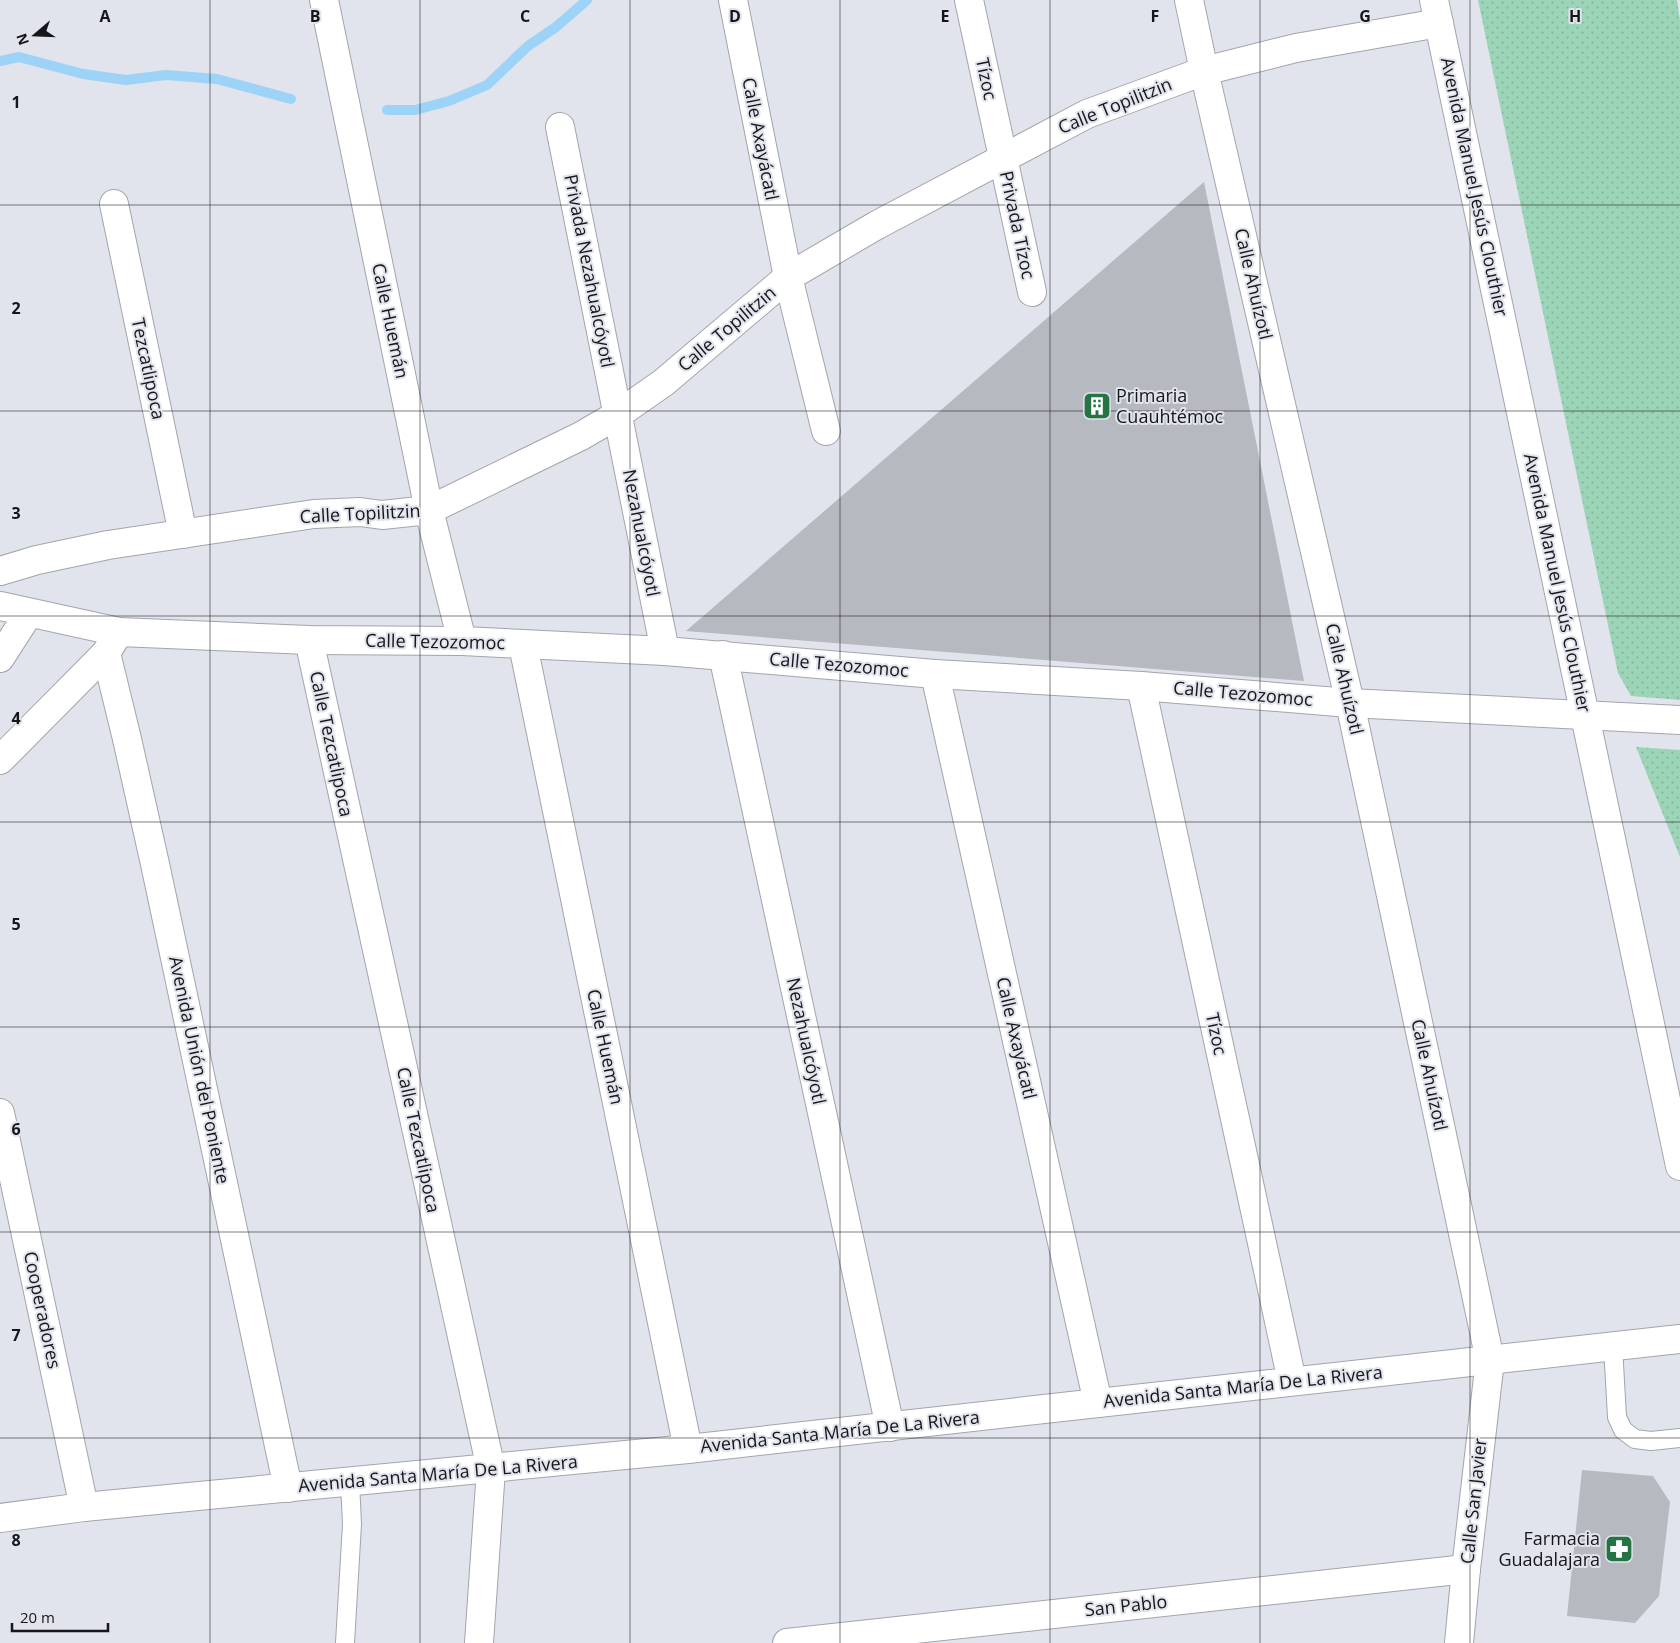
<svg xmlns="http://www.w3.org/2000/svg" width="1680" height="1643" viewBox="0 0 1680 1643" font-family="'Open Sans',sans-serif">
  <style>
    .park { fill: url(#park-dots) }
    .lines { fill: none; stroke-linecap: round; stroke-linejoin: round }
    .stream { stroke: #9cd3f7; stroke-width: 10 }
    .building { fill: #b6b9c0 }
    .service-casing { stroke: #a3a5ac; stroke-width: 20 }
    .minor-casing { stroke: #a3a5ac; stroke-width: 30 }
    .tertiary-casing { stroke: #a3a5ac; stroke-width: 30 }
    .service { stroke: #fff; stroke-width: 18 }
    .minor { stroke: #fff; stroke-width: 28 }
    .tertiary { stroke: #fff; stroke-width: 28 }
    .grid { fill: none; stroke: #151619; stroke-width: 1; stroke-opacity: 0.55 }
    .labels { text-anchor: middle; stroke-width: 4; stroke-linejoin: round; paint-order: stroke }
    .street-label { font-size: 18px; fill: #151619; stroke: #e1e4ec }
    .poi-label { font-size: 18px; fill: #151619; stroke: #e1e4ec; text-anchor: start }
    .grid-label { font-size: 16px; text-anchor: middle; font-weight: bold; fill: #151619; stroke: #e1e4ec; stroke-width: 4; stroke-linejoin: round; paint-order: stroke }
  </style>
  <defs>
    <pattern id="park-dots" width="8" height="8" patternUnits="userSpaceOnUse" patternTransform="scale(1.25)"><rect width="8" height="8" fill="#9cd4b7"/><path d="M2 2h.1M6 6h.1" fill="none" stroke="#86b59d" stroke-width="1.8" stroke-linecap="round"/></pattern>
  </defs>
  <rect width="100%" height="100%" fill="#e1e4ec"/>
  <g class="park">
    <polygon points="1478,0 1677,0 1680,21 1680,700 1631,696 1618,673"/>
    <polygon points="1636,747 1680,750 1680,857"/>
  </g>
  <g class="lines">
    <g class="stream">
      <polyline points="0,61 19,57 83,74 126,80 166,75 217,79 291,99"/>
      <polyline points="387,110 415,110 449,101 487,85 528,46 556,27 587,0"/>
    </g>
  </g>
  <g class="building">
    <polygon points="1204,182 1304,681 686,631"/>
    <polygon points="1582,1470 1653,1476 1670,1502 1659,1596 1635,1623 1567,1616"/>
  </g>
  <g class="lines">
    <defs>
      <g id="service">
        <polyline points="1613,1346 1617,1417 1623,1430 1635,1439 1651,1441 1680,1438"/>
        <polyline points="345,1643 352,1524 350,1482"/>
      </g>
      <g id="minor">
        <polyline points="324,0 429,510 462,641"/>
        <polyline points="733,0 788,277 826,431"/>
        <polyline points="969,0 1032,292"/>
        <polyline points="1189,0 1204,71 1350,703 1490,1360 1466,1569 1459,1643"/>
        <polyline points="560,127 665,651"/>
        <polyline points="114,204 183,534"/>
        <polyline points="309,640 491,1469 479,1643"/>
        <polyline points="523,645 688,1449"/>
        <polyline points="106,653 127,739 155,864 288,1488"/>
        <polyline points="723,655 890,1427"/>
        <polyline points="0,658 29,613"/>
        <polyline points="935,674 1098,1403"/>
        <polyline points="1141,686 1292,1381"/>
        <polyline points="0,1113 84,1507"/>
        <polyline points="787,1643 1466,1569"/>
      </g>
      <g id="tertiary">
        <polyline points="1434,0 1680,1166"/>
        <polyline points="0,571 37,560 108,545 314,514 360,512 382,515 429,510 581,436 617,415 663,383 788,277 877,225 1087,114 1204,71 1296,48 1439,23"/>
        <polyline points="0,606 119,632 309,640 462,641 665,651 935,674 1141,686 1350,703 1680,720"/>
        <polyline points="0,760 106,653 119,632"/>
        <polyline points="0,1518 84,1507 688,1449 1098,1403 1680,1339"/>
      </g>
    </defs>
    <use href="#service" class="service-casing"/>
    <use href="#minor" class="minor-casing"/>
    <use href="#tertiary" class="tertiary-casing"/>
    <use href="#service" class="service"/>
    <use href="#minor" class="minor"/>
    <use href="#tertiary" class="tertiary"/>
  </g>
  <path class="grid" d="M210 0V1643M420 0V1643M630 0V1643M840 0V1643M1050 0V1643M1260 0V1643M1470 0V1643M0 205H1680M0 411H1680M0 616H1680M0 822H1680M0 1027H1680M0 1232H1680M0 1438H1680"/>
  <defs>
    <symbol id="building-square" viewBox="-11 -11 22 22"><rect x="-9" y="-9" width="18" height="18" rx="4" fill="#257444" stroke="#e1e4ec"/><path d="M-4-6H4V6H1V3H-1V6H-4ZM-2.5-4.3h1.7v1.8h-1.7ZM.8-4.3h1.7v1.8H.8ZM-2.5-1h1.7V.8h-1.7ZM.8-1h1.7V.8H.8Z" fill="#fff"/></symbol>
    <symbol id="pharmacy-square" viewBox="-11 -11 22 22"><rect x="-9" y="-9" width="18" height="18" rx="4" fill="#257444" stroke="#e1e4ec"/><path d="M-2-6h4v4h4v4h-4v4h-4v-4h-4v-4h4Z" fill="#fff"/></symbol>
  </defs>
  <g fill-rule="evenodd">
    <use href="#building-square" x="1081" y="390" width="32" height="32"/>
    <use href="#pharmacy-square" x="1603" y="1533" width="32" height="32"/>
  </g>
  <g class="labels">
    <g class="street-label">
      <text transform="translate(986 79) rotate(78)" y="6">Tízoc</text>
      <text transform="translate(1115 106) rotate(-22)" y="6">Calle Topilitzin</text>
      <text transform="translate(760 139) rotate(79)" y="6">Calle Axayácatl</text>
      <text transform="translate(1474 187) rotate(78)" y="6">Avenida Manuel Jesús Clouthier</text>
      <text transform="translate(1017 225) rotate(78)" y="6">Privada Tízoc</text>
      <text transform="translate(589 271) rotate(79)" y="6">Privada Nezahualcóyotl</text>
      <text transform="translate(1253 284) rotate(77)" y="6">Calle Ahuízotl</text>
      <text transform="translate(390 321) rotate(78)" y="6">Calle Huemán</text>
      <text transform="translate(727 329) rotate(-40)" y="6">Calle Topilitzin</text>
      <text transform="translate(148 369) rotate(78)" y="6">Tezcatlipoca</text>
      <text transform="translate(360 514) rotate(-3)" y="6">Calle Topilitzin</text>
      <text transform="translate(641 533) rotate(79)" y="6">Nezahualcóyotl</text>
      <text transform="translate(1557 583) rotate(78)" y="6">Avenida Manuel Jesús Clouthier</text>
      <text transform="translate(435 642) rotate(1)" y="6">Calle Tezozomoc</text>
      <text transform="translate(839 665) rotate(5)" y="6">Calle Tezozomoc</text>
      <text transform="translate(1344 679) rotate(77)" y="6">Calle Ahuízotl</text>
      <text transform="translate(1243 694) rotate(5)" y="6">Calle Tezozomoc</text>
      <text transform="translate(331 744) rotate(78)" y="6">Calle Tezcatlipoca</text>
      <text transform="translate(1216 1034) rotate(78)" y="6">Tízoc</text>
      <text transform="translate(1016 1038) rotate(77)" y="6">Calle Axayácatl</text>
      <text transform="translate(806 1041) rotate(78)" y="6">Nezahualcóyotl</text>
      <text transform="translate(605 1047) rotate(78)" y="6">Calle Huemán</text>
      <text transform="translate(199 1070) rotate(78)" y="6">Avenida Unión del Poniente</text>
      <text transform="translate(1429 1075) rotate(78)" y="6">Calle Ahuízotl</text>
      <text transform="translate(418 1140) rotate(78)" y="6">Calle Tezcatlipoca</text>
      <text transform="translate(42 1310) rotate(78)" y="6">Cooperadores</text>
      <text transform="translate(1243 1387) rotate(-6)" y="6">Avenida Santa María De La Rivera</text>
      <text transform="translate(840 1432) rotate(-6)" y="6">Avenida Santa María De La Rivera</text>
      <text transform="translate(438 1474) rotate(-5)" y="6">Avenida Santa María De La Rivera</text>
      <text transform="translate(1474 1501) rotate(-84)" y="6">Calle San Javier</text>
      <text transform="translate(1126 1606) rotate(-6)" y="6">San Pablo</text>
    </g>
    <g class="poi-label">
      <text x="1116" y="402">Primaria<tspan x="1116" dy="21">Cuauhtémoc</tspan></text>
      <text x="1600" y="1545" text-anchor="end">Farmacia<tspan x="1600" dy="21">Guadalajara</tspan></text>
    </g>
  </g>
  <g class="grid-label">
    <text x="105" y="22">A</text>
    <text x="315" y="22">B</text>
    <text x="525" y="22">C</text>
    <text x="735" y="22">D</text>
    <text x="945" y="22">E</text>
    <text x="1155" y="22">F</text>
    <text x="1365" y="22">G</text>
    <text x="1575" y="22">H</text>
    <text x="16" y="108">1</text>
    <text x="16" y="314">2</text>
    <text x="16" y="519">3</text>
    <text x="16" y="724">4</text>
    <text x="16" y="930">5</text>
    <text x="16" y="1135">6</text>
    <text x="16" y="1341">7</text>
    <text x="16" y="1546">8</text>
  </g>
  <g transform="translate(35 35) rotate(251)" stroke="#e1e4ec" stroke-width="4" paint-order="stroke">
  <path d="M0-4L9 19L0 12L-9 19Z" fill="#151619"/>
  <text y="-8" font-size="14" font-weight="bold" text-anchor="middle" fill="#151619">N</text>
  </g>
  <path d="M12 1623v8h96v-8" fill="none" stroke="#151619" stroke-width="2.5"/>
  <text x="20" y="1623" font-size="15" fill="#151619" stroke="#e1e4ec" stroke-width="4" paint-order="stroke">20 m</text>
</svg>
